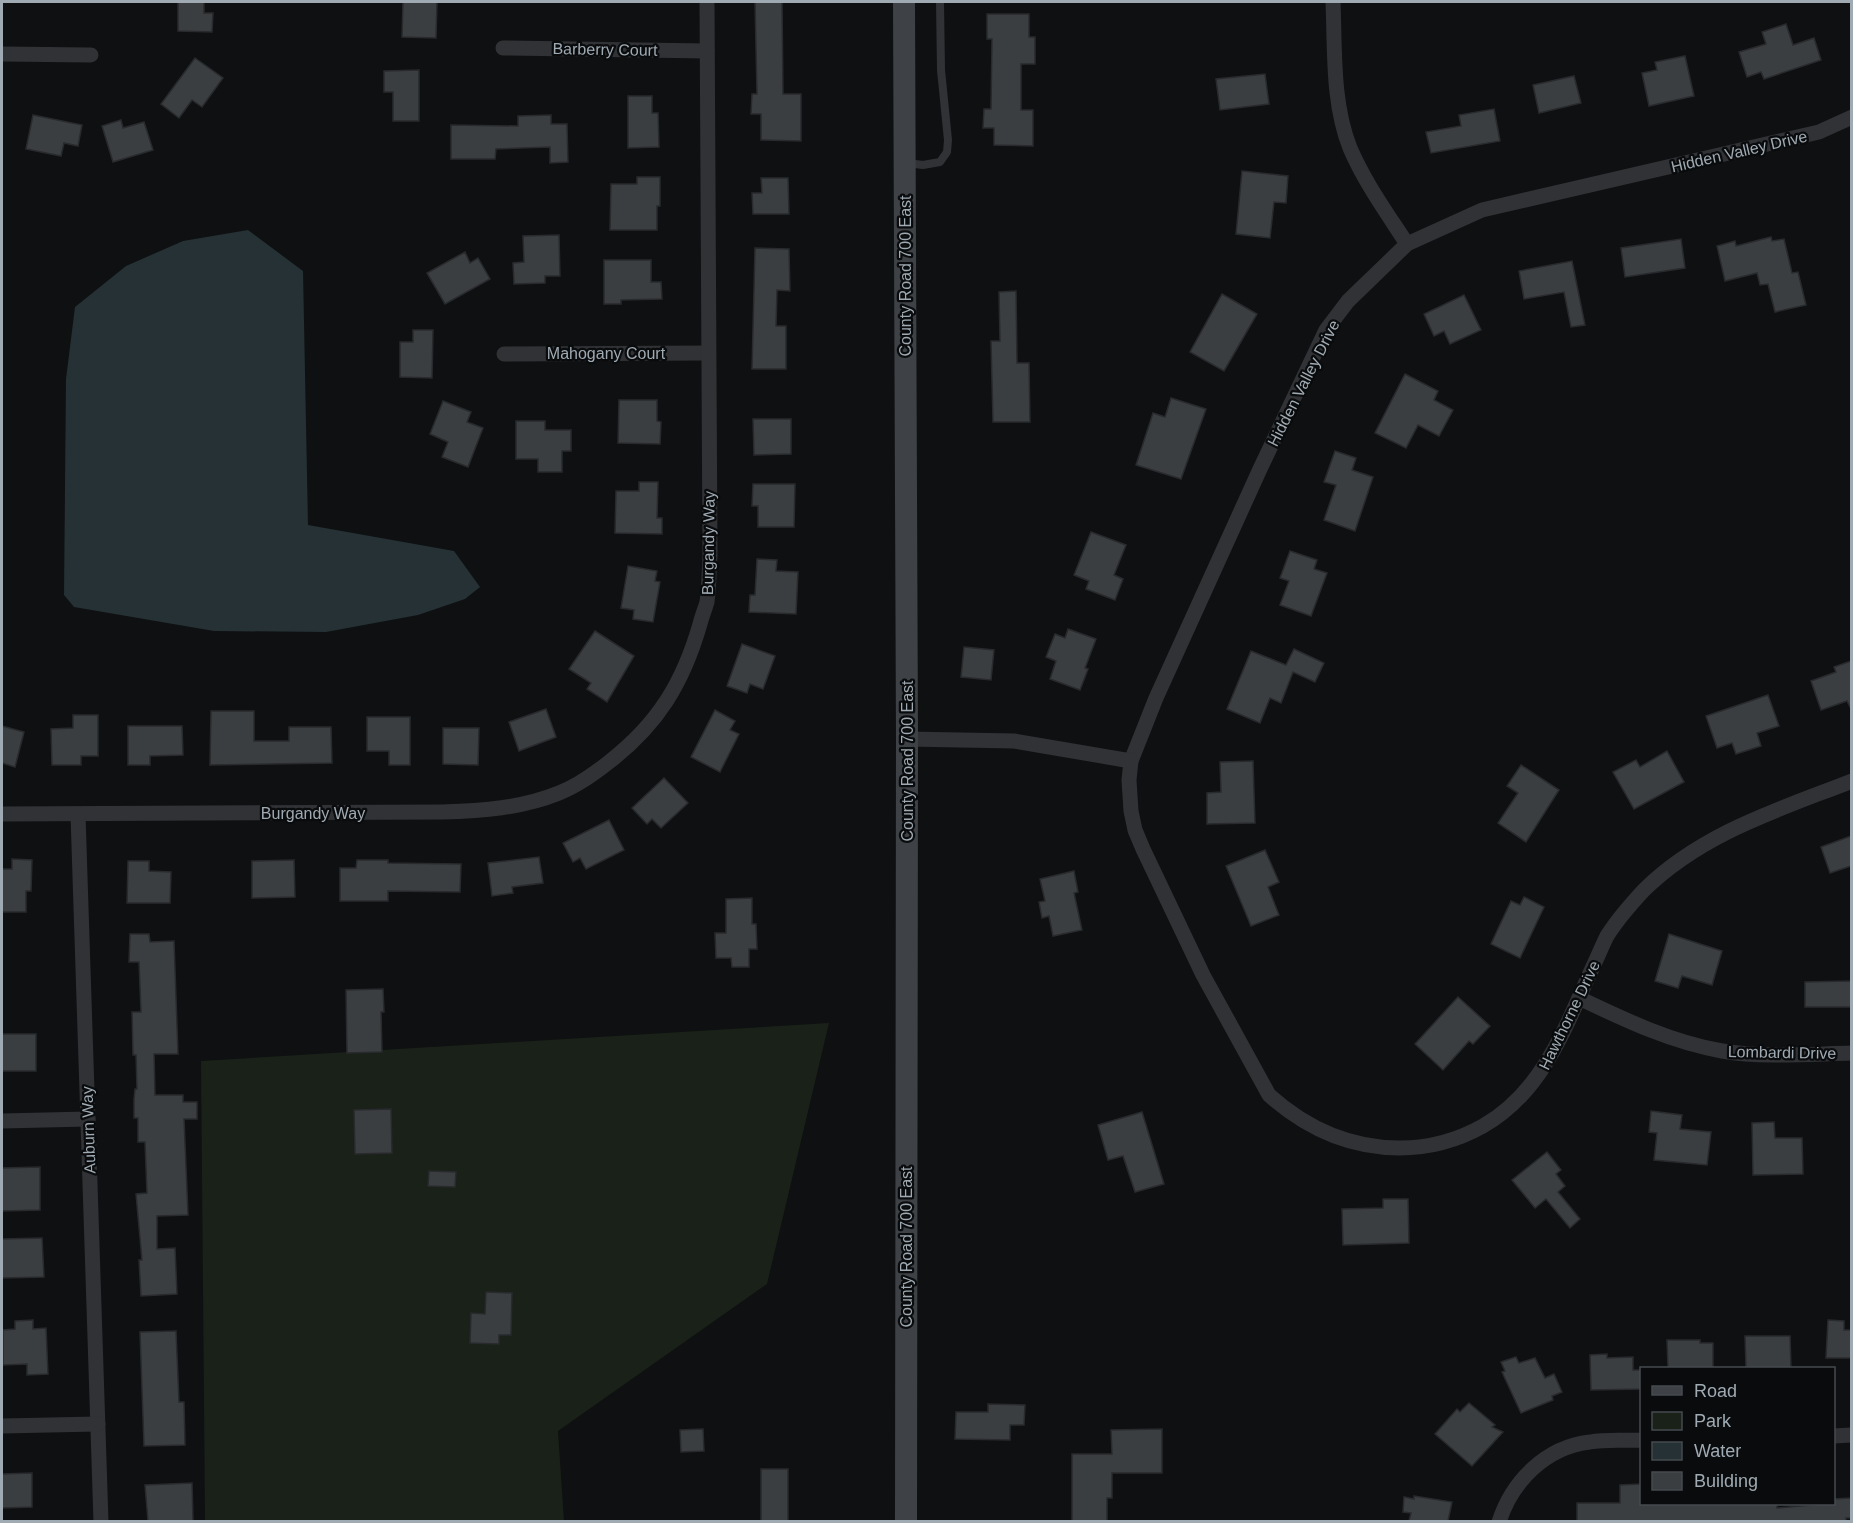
<svg xmlns="http://www.w3.org/2000/svg" width="1853" height="1523" viewBox="0 0 1853 1523" font-family="Helvetica,sans-serif">
  <style>
    .green { fill: #1a2119 }
    .water { fill: #253135 }
    .building { fill: #3b3e41; stroke: #292a2d; stroke-width: 1.5 }
    .lines { fill: none; stroke-linecap: round; stroke-linejoin: round }
    .service { stroke: #303236; stroke-width: 8 }
    .minor { stroke: #303236; stroke-width: 15 }
    .secondary { stroke: #3e4246; stroke-width: 22 }
    .labels { text-anchor: middle; stroke-width: 4.5; stroke-linejoin: round; paint-order: stroke }
    .street-label { font-size: 16px; fill: #9faab3; stroke: #0a0b0c }
  </style>
  <rect width="100%" height="100%" fill="#0f1011"/>
  <polygon class="green" points="829,1023 767,1284 558,1431 564,1521 205,1521 201,1061"/>
  <polygon class="water" points="248,230 303,271 308,525 454,551 480,587 465,599 418,615 326,632 214,631 74,607 64,595 66,379 75,307 126,266 183,241"/>
  <g class="building">
    <polygon points="178,2 204,2 204,13 213,13 212,32 178,31"/>
    <polygon points="403,2 437,2 436,38 402,37"/>
    <polygon points="755,2 782,2 783,94 801,94 801,141 761,140 761,114 751,114 752,94 757,94"/>
    <polygon points="987,14 1029,14 1029,37 1035,37 1035,64 1021,64 1021,110 1033,110 1033,146 994,145 994,128 983,128 984,109 991,109 992,39 987,39"/>
    <polygon points="1786,24 1793,45 1814,38 1821,60 1764,79 1761,72 1747,77 1739,52 1766,44 1762,32"/>
    <polygon points="1685,56 1694,96 1649,106 1642,73 1657,70 1655,62"/>
    <polygon points="195,58 223,78 202,107 192,100 179,118 161,104"/>
    <polygon points="419,70 419,121 393,121 393,92 384,92 384,71"/>
    <polygon points="1265,74 1269,104 1220,110 1216,79"/>
    <polygon points="1574,76 1581,103 1539,113 1533,85"/>
    <polygon points="628,96 652,96 652,113 658,113 659,147 628,148"/>
    <polygon points="1494,109 1500,141 1431,153 1426,132 1461,126 1459,115"/>
    <polygon points="33,115 82,125 78,146 64,143 61,156 26,149"/>
    <polygon points="551,115 551,124 567,124 568,162 550,163 550,147 496,149 495,159 451,159 451,125 518,126 518,116"/>
    <polygon points="121,120 123,128 144,122 153,150 113,162 102,126"/>
    <polygon points="1242,171 1288,176 1286,203 1274,202 1270,238 1236,234"/>
    <polygon points="637,177 660,177 660,206 657,206 657,230 610,230 611,184 637,184"/>
    <polygon points="761,178 788,178 789,214 753,214 752,193 762,193"/>
    <polygon points="559,235 560,276 545,276 545,283 514,284 513,263 524,262 523,236"/>
    <polygon points="1771,237 1772,241 1784,239 1792,273 1798,272 1806,305 1775,312 1768,284 1760,285 1757,273 1725,281 1717,246 1735,241 1736,246"/>
    <polygon points="1681,239 1685,268 1625,277 1621,248"/>
    <polygon points="755,248 789,249 790,291 777,290 776,326 786,326 786,369 752,369"/>
    <polygon points="465,252 470,263 478,258 490,279 445,304 427,273"/>
    <polygon points="604,260 651,260 651,282 661,282 662,299 621,300 621,304 604,304"/>
    <polygon points="1572,261 1585,325 1571,327 1564,292 1524,299 1519,271"/>
    <polygon points="1016,291 1017,363 1029,363 1030,422 993,422 991,341 1000,341 999,292"/>
    <polygon points="1222,294 1257,314 1224,371 1190,352"/>
    <polygon points="1464,295 1481,330 1450,344 1444,331 1434,336 1424,314"/>
    <polygon points="413,330 433,330 432,378 400,377 400,342 413,342"/>
    <polygon points="1405,374 1438,391 1434,400 1453,410 1439,436 1418,425 1406,448 1375,433"/>
    <polygon points="1171,398 1206,409 1181,479 1136,465 1153,413 1165,417"/>
    <polygon points="619,400 657,400 657,421 661,422 660,444 618,443"/>
    <polygon points="443,401 471,412 467,422 483,428 468,467 442,457 448,442 430,434"/>
    <polygon points="753,419 791,419 791,454 754,455"/>
    <polygon points="516,421 545,421 545,430 571,430 571,451 562,451 562,472 538,472 538,459 516,459"/>
    <polygon points="1335,451 1356,458 1352,470 1373,477 1355,531 1324,520 1336,485 1324,482"/>
    <polygon points="639,482 658,482 657,518 662,518 662,534 615,533 616,491 639,491"/>
    <polygon points="753,484 795,484 794,527 758,527 758,506 752,506"/>
    <polygon points="1091,532 1126,545 1114,575 1123,579 1115,600 1086,589 1089,581 1074,575"/>
    <polygon points="1290,551 1317,560 1314,569 1327,573 1311,616 1280,605 1289,581 1280,578"/>
    <polygon points="757,559 777,560 776,571 798,572 796,614 749,612 750,595 755,595"/>
    <polygon points="628,566 657,571 655,581 660,582 653,622 633,619 634,610 621,608"/>
    <polygon points="1068,629 1096,639 1085,668 1088,669 1080,690 1050,679 1056,661 1046,657 1055,634 1065,638"/>
    <polygon points="595,631 634,656 607,702 587,689 591,683 569,669"/>
    <polygon points="742,644 775,656 763,689 750,684 747,693 727,686"/>
    <polygon points="964,647 994,650 991,680 961,677"/>
    <polygon points="1294,649 1324,663 1315,682 1293,672 1281,703 1270,698 1260,723 1227,709 1251,651 1286,665"/>
    <polygon points="1851,661 1851,709 1847,701 1821,710 1811,681 1836,672 1834,667"/>
    <polygon points="1768,695 1779,726 1757,733 1761,746 1736,754 1732,743 1717,748 1706,716"/>
    <polygon points="546,709 556,737 519,751 509,722"/>
    <polygon points="715,710 735,721 730,730 739,734 720,772 691,757"/>
    <polygon points="211,711 254,711 254,741 289,741 289,727 331,727 332,763 210,765"/>
    <polygon points="73,715 98,715 98,756 81,756 81,765 52,765 51,729 73,728"/>
    <polygon points="367,717 410,717 410,765 389,765 389,751 367,751"/>
    <polygon points="2,726 24,732 15,767 2,763"/>
    <polygon points="128,726 182,726 183,755 150,756 150,765 128,765"/>
    <polygon points="443,728 479,728 478,765 443,764"/>
    <polygon points="1667,751 1684,782 1634,809 1613,772 1636,760 1640,767"/>
    <polygon points="1253,761 1255,823 1207,824 1207,793 1221,792 1220,762"/>
    <polygon points="1521,765 1559,790 1526,842 1498,823 1518,793 1507,786"/>
    <polygon points="664,778 688,803 661,828 652,819 647,824 632,808"/>
    <polygon points="609,820 624,850 586,869 580,858 573,862 563,843"/>
    <polygon points="1851,836 1851,866 1830,873 1821,847"/>
    <polygon points="1265,850 1279,882 1268,887 1279,915 1251,926 1226,866"/>
    <polygon points="539,857 543,883 512,887 513,893 492,896 488,863"/>
    <polygon points="12,859 32,860 31,891 26,891 26,912 2,912 2,869 12,869"/>
    <polygon points="294,860 295,897 252,898 252,861"/>
    <polygon points="357,860 388,860 388,863 461,864 460,892 388,891 388,901 340,901 340,868 356,868"/>
    <polygon points="128,861 149,861 149,871 171,872 170,903 127,903"/>
    <polygon points="1074,871 1078,892 1074,893 1082,930 1053,936 1049,916 1042,918 1039,902 1045,901 1040,879"/>
    <polygon points="1524,897 1544,907 1520,958 1491,944 1511,901 1520,905"/>
    <polygon points="752,898 752,924 756,924 757,949 749,949 749,967 732,967 731,958 716,958 715,933 726,933 726,899"/>
    <polygon points="130,934 149,934 150,942 174,941 178,1054 154,1054 155,1095 183,1095 183,1102 197,1102 197,1119 184,1119 188,1215 157,1216 157,1249 175,1248 177,1294 141,1296 139,1260 142,1260 136,1194 147,1193 145,1142 138,1142 138,1118 134,1118 134,1099 135,1089 137,1089 136,1055 133,1055 132,1012 141,1012 139,962 129,962"/>
    <polygon points="1669,934 1722,951 1712,985 1682,976 1678,988 1655,981"/>
    <polygon points="1851,981 1851,1007 1805,1007 1805,982"/>
    <polygon points="383,989 384,1012 381,1012 382,1052 347,1053 346,990"/>
    <polygon points="1458,997 1490,1026 1473,1044 1469,1041 1443,1070 1415,1044"/>
    <rect x="2" y="1034" width="34" height="37"/>
    <polygon points="391,1109 392,1153 355,1154 354,1110"/>
    <polygon points="1651,1111 1682,1115 1680,1129 1711,1132 1707,1165 1654,1160 1657,1133 1649,1132"/>
    <polygon points="1142,1112 1164,1184 1135,1192 1123,1156 1108,1160 1098,1125"/>
    <polygon points="1774,1122 1775,1138 1802,1138 1803,1174 1753,1175 1752,1123"/>
    <polygon points="1547,1152 1561,1170 1556,1174 1565,1186 1558,1192 1580,1219 1570,1228 1546,1199 1535,1208 1512,1180"/>
    <polygon points="40,1167 40,1210 2,1211 2,1168"/>
    <polygon points="429,1171 456,1172 455,1187 428,1186"/>
    <polygon points="1383,1199 1408,1199 1409,1243 1343,1245 1342,1209 1383,1208"/>
    <polygon points="42,1238 44,1277 2,1278 2,1239"/>
    <polygon points="486,1292 512,1293 511,1335 499,1335 499,1344 470,1343 471,1313 485,1314"/>
    <polygon points="33,1320 33,1329 46,1328 48,1374 27,1375 27,1364 3,1365 3,1330 15,1329 15,1321"/>
    <polygon points="1828,1320 1844,1321 1844,1330 1851,1330 1851,1358 1826,1358"/>
    <polygon points="176,1331 179,1402 184,1402 185,1445 144,1446 140,1332"/>
    <polygon points="1745,1336 1790,1336 1791,1368 1746,1368"/>
    <polygon points="1667,1340 1700,1340 1700,1343 1713,1343 1713,1368 1668,1368"/>
    <polygon points="1607,1354 1607,1358 1633,1357 1633,1370 1641,1370 1641,1389 1591,1390 1590,1355"/>
    <polygon points="1516,1357 1519,1363 1535,1358 1545,1378 1554,1374 1562,1392 1552,1396 1553,1400 1521,1413 1502,1372 1505,1371 1501,1362"/>
    <polygon points="1469,1403 1495,1425 1492,1427 1503,1432 1472,1466 1435,1434 1457,1409 1460,1412"/>
    <polygon points="988,1404 1025,1405 1024,1425 1010,1425 1010,1440 955,1439 956,1412 988,1412"/>
    <polygon points="703,1429 704,1451 681,1452 680,1430"/>
    <polygon points="1162,1429 1162,1473 1112,1473 1112,1498 1107,1498 1107,1521 1072,1521 1072,1454 1112,1454 1111,1430"/>
    <rect x="761" y="1469" width="27" height="52"/>
    <polygon points="32,1473 32,1507 2,1508 2,1474"/>
    <polygon points="192,1483 193,1521 148,1521 145,1485"/>
    <polygon points="1641,1484 1641,1503 1777,1503 1777,1508 1833,1503 1833,1499 1851,1498 1851,1518 1846,1518 1846,1521 1577,1521 1577,1503 1620,1503 1620,1485"/>
    <polygon points="1414,1496 1452,1502 1448,1521 1409,1521 1411,1513 1403,1512 1404,1497 1414,1499"/>
  </g>
  <g class="lines">
    <polyline class="service" points="907,163 923,165 940,162 947,152 948,140 941,70 940,2"/>
    <g class="minor">
      <path d="M1333 2C1335 49 1332 103 1350 148 1365 183 1387 213 1407 244"/>
      <polyline points="503,48 707,51"/>
      <polyline points="2,54 91,55"/>
      <path d="M1852 117 1819 132 1482 210 1407 244 1348 301 1326 330 1260 469 1156 698 1131 761 1129 780 1131 811 1135 830 1143 849 1203 975 1269 1095C1307 1129 1349 1148 1400 1148 1429 1148 1458 1140 1483 1126 1541 1093 1564 1031 1590 973 1596 961 1601 948 1607 936 1617 920 1631 904 1644 890 1702 833 1778 810 1852 781"/>
      <polyline points="504,354 708,353"/>
      <polyline points="907,739 1014,741 1131,761"/>
      <path d="M2 814 442 812C482 811 522 808 559 793 577 786 594 774 609 762 658 724 683 683 700 624 702 616 705 609 707 602 709 587 709 571 710 556L707 2"/>
      <polyline points="78,815 101,1522"/>
      <path d="M1579 998C1625 1020 1671 1042 1722 1051 1764 1058 1809 1054 1852 1053"/>
      <polyline points="2,1121 88,1119"/>
      <polyline points="2,1426 98,1424"/>
      <polyline points="1834,1436 1851,1435"/>
      <path d="M1499 1522C1512 1481 1546 1447 1590 1442 1606 1439 1624 1441 1642 1440"/>
    </g>
    <polyline class="secondary" points="904,2 907,739 906,1522"/>
  </g>
  <g class="labels">
    <g class="street-label">
      <text transform="translate(605 49) rotate(1)" y="6">Barberry Court</text>
      <text transform="translate(1739 151) rotate(-13)" y="6">Hidden Valley Drive</text>
      <text transform="translate(905 276) rotate(-90)" y="6">County Road 700 East</text>
      <text x="606" y="359">Mahogany Court</text>
      <text transform="translate(1303 383) rotate(-63)" y="6">Hidden Valley Drive</text>
      <text transform="translate(708 543) rotate(-89)" y="6">Burgandy Way</text>
      <text transform="translate(907 761) rotate(-90)" y="6">County Road 700 East</text>
      <text x="313" y="819">Burgandy Way</text>
      <text transform="translate(1569 1015) rotate(-64)" y="6">Hawthorne Drive</text>
      <text transform="translate(1782 1052) rotate(1)" y="6">Lombardi Drive</text>
      <text transform="translate(88 1130) rotate(-92)" y="6">Auburn Way</text>
      <text transform="translate(906 1247) rotate(-90)" y="6">County Road 700 East</text>
    </g>
  </g>
  <rect width="1853" height="1523" fill="none" stroke="#9faab3" stroke-width="6"/>
  <rect x="1640" y="1367" width="195" height="138" fill="#0a0b0c" stroke="#464b4f" stroke-width="1.5"/>
  <rect x="1652" y="1386" width="30" height="9" fill="#3e4246" stroke="#464b4f" stroke-width="1.5"/>
  <text x="1694" y="1397" font-size="18" fill="#9faab3">Road</text>
  <rect x="1652" y="1412" width="30" height="18" fill="#1a2119" stroke="#464b4f" stroke-width="1.5"/>
  <text x="1694" y="1427" font-size="18" fill="#9faab3">Park</text>
  <rect x="1652" y="1442" width="30" height="18" fill="#253135" stroke="#464b4f" stroke-width="1.5"/>
  <text x="1694" y="1457" font-size="18" fill="#9faab3">Water</text>
  <rect x="1652" y="1472" width="30" height="18" fill="#3b3e41" stroke="#464b4f" stroke-width="1.5"/>
  <text x="1694" y="1487" font-size="18" fill="#9faab3">Building</text>
</svg>
